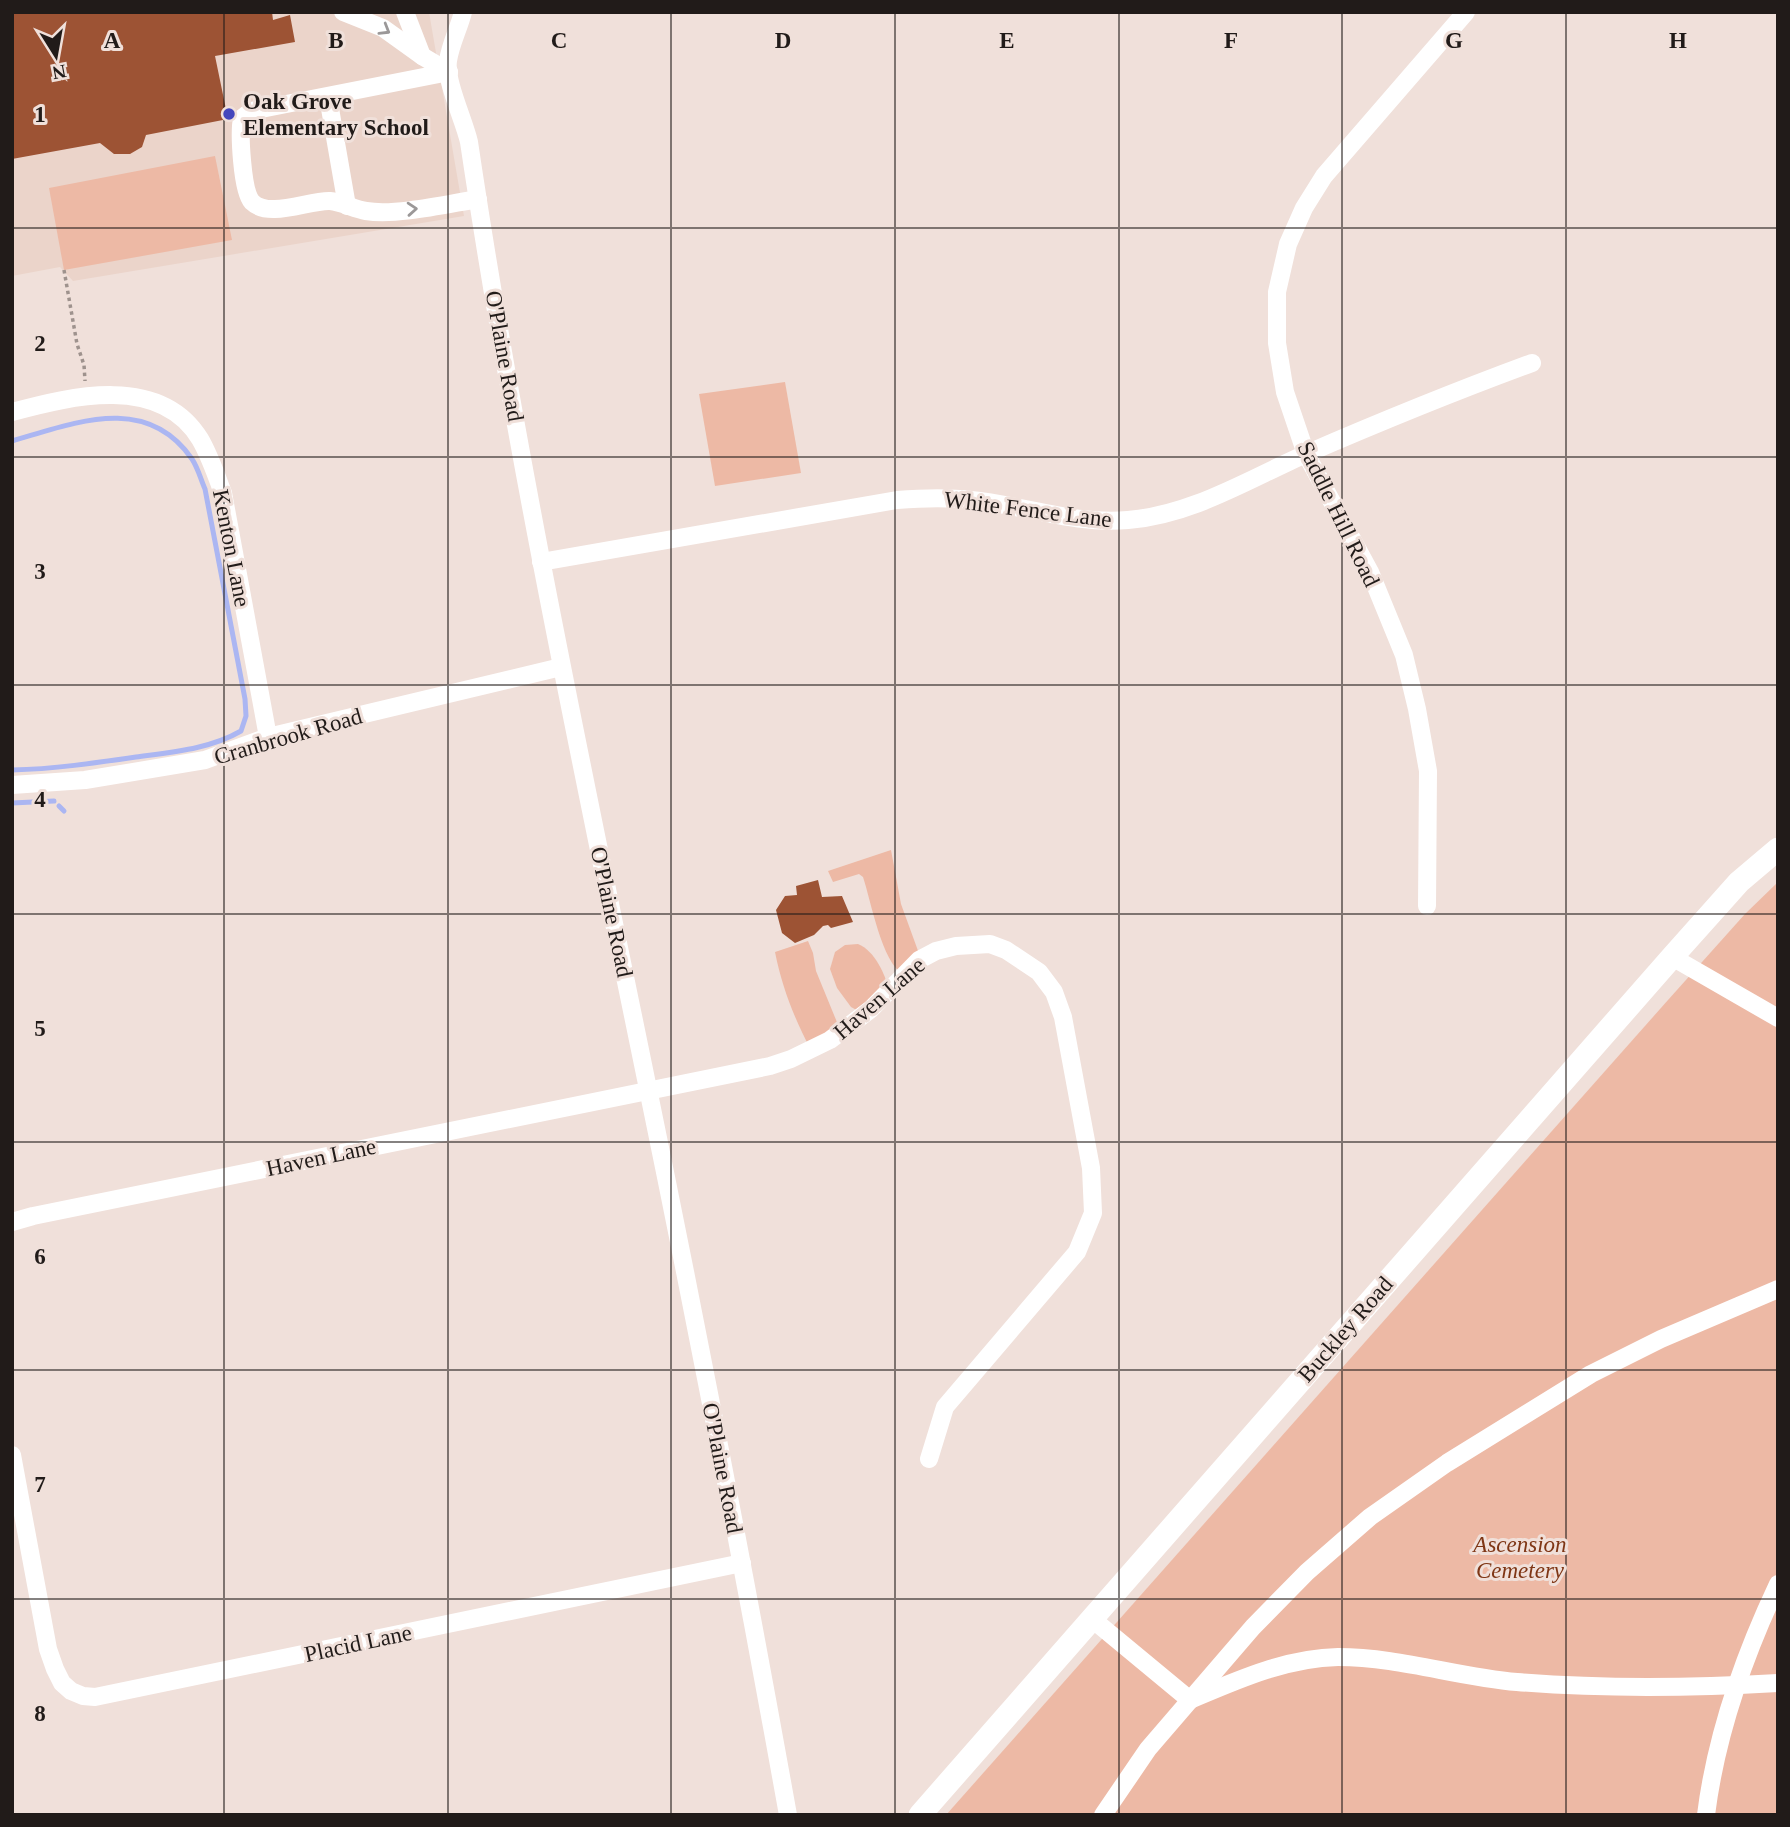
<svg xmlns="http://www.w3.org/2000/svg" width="1790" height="1827" viewBox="0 0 1790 1827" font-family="Georgia,serif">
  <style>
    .built { fill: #ebd4ca }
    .green { fill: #edb9a5 }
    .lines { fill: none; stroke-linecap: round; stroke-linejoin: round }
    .stream { stroke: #abb6f2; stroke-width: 5 }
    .building { fill: #9d5334 }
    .path { stroke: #9e928d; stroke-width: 3.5; stroke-dasharray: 3.5 3.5; stroke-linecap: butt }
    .minor { stroke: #fff; stroke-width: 18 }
    .major { stroke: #fff; stroke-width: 23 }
    .oneway { stroke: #9b9898 }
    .grid { fill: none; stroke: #211b19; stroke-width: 2; stroke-opacity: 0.55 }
    .poi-dot { fill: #4547bd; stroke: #f0e0da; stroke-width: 2.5 }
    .labels { text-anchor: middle; stroke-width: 6; stroke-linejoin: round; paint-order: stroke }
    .poi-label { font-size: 23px; font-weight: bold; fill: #211b19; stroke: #f0e0da; text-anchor: start }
    .street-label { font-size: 23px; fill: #211b19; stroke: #f0e0da }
    .park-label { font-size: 23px; font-style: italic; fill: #7f3615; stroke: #f0e0da }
    .grid-label { font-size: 23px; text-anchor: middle; font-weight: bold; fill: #211b19; stroke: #f0e0da; stroke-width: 6; stroke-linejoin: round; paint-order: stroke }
  </style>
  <rect width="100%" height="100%" fill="#f0e0da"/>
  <polygon class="built" points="12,12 429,12 464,216 73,281 60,267 12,276"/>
  <g class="green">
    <polygon points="215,156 232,240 64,270 49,188"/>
    <polygon points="785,382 801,473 715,486 699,394"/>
    <path d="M891 850 901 904 921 959 903 974C882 963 871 901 863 877L859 874 833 882 828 871Z"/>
    <polygon points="1778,882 1778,1815 946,1815 1668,1000 1745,914"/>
    <path d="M808 941 813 953 816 971 841 1032 811 1050C794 1018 782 987 775 952Z"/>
    <path d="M858 944C875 951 885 974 889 990L864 1014 851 1007 837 988 830 969 835 952 845 945Z"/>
  </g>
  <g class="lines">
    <g class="stream">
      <path d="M12 441C75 423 146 393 192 459 198 468 201 480 205 489L245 699 246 716 241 731C210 749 172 752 136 757 95 763 54 769 12 770"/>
      <polyline points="12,803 54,801"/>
      <polyline points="59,806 64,811"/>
    </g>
  </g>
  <g class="building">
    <polygon points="12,12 93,12 93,14 103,12 272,12 273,20 290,15 295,42 215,56 228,119 146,135 142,147 130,154 114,154 100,143 12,159"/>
    <polygon points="818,880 822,897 842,896 853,922 831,928 828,925 823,926 814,935 795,943 782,933 776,910 785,896 797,895 796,886"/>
  </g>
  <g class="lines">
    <polyline class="path" points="64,270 77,344 84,365 85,381"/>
    <g class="minor">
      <polyline points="343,12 383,28 422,56 449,72"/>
      <polyline points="405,12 422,56"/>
      <path d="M463 12C459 28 450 45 448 61 445 81 464 120 469 142 516 458 583 771 647 1084 697 1327 744 1570 788 1815"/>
      <path d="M449 72 251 111 242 118C239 133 242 191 252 202 269 219 309 200 330 201 342 202 354 209 366 211 396 216 447 204 478 199"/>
      <polyline points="328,97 347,206"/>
      <path d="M12 412C72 396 160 374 200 439 210 456 216 475 223 493L268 737"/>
      <path d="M541 562 897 500C922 498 946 497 971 500 1023 505 1075 525 1128 520 1192 515 1249 479 1306 454 1380 422 1456 391 1532 363"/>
      <polyline points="12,785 85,780 205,760 268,737 561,667"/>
      <polyline points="1427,906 1428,771 1417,709 1404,655 1370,572 1306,454 1285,392 1277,343 1277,292 1288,244 1304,208 1324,176 1466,12"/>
      <polyline points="1672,957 1778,1018"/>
      <polyline points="12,1222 33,1216 770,1066 791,1059 830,1040 871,1009 919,960 936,951 956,946 990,944 1006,950 1039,972 1054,992 1063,1017 1091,1168 1093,1213 1077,1252 945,1407 929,1459"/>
      <polyline points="12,1455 48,1649 55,1669 62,1683 71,1691 83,1696 95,1697 742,1563"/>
      <path d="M1091 1618 1190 1700C1237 1680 1286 1658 1338 1657 1399 1657 1457 1677 1517 1682 1604 1689 1691 1688 1778 1683"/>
      <polyline points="1103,1815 1148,1749 1253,1627 1307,1572 1370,1517 1447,1463 1591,1374 1661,1339 1778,1289"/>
      <path d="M1706 1815C1716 1735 1744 1656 1778 1584"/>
    </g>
    <polyline class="major" points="920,1815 1672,957 1739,882 1778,849"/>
  </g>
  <defs><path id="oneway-chevron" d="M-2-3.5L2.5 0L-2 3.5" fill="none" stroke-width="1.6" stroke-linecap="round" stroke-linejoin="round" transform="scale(1.75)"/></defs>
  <g class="oneway">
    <use href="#oneway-chevron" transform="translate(385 30) rotate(31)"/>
    <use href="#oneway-chevron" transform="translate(412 209) rotate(-4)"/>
  </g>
  <path class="grid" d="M224 12V1815M448 12V1815M671 12V1815M895 12V1815M1119 12V1815M1342 12V1815M1566 12V1815M12 228H1778M12 457H1778M12 685H1778M12 914H1778M12 1142H1778M12 1370H1778M12 1599H1778"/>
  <circle class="poi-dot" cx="229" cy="114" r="7"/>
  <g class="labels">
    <g class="poi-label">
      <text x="243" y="109">Oak Grove<tspan x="243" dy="26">Elementary School</tspan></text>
    </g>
    <g class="street-label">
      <text transform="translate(505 356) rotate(80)" y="8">O'Plaine Road</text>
      <text transform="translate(1028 509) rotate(7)" y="8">White Fence Lane</text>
      <text transform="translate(1339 514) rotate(64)" y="8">Saddle Hill Road</text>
      <text transform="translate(232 548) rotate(79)" y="8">Kenton Lane</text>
      <text transform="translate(288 736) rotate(-16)" y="8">Cranbrook Road</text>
      <text transform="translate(612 912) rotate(78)" y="8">O'Plaine Road</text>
      <text transform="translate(879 998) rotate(-41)" y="8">Haven Lane</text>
      <text transform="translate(321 1157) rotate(-12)" y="8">Haven Lane</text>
      <text transform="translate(1345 1329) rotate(-49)" y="8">Buckley Road</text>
      <text transform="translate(723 1468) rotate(79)" y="8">O'Plaine Road</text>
      <text transform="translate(358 1643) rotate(-12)" y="8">Placid Lane</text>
    </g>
    <g class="park-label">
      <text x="1520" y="1552">Ascension<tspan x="1520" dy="26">Cemetery</tspan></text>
    </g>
  </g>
  <g class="grid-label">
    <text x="112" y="48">A</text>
    <text x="336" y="48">B</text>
    <text x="559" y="48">C</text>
    <text x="783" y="48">D</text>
    <text x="1007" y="48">E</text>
    <text x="1231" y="48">F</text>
    <text x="1454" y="48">G</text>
    <text x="1678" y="48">H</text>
    <text x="40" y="122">1</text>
    <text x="40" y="351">2</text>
    <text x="40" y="579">3</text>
    <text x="40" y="807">4</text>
    <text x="40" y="1036">5</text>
    <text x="40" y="1264">6</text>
    <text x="40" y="1492">7</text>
    <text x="40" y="1721">8</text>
  </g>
  <rect width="1790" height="1827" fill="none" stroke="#211b19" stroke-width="28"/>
  <g transform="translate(56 56) rotate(169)" stroke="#f0e0da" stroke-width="5" paint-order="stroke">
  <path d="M0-5L12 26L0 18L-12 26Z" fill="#211b19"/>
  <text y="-10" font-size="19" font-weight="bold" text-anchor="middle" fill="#211b19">N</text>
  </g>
</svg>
